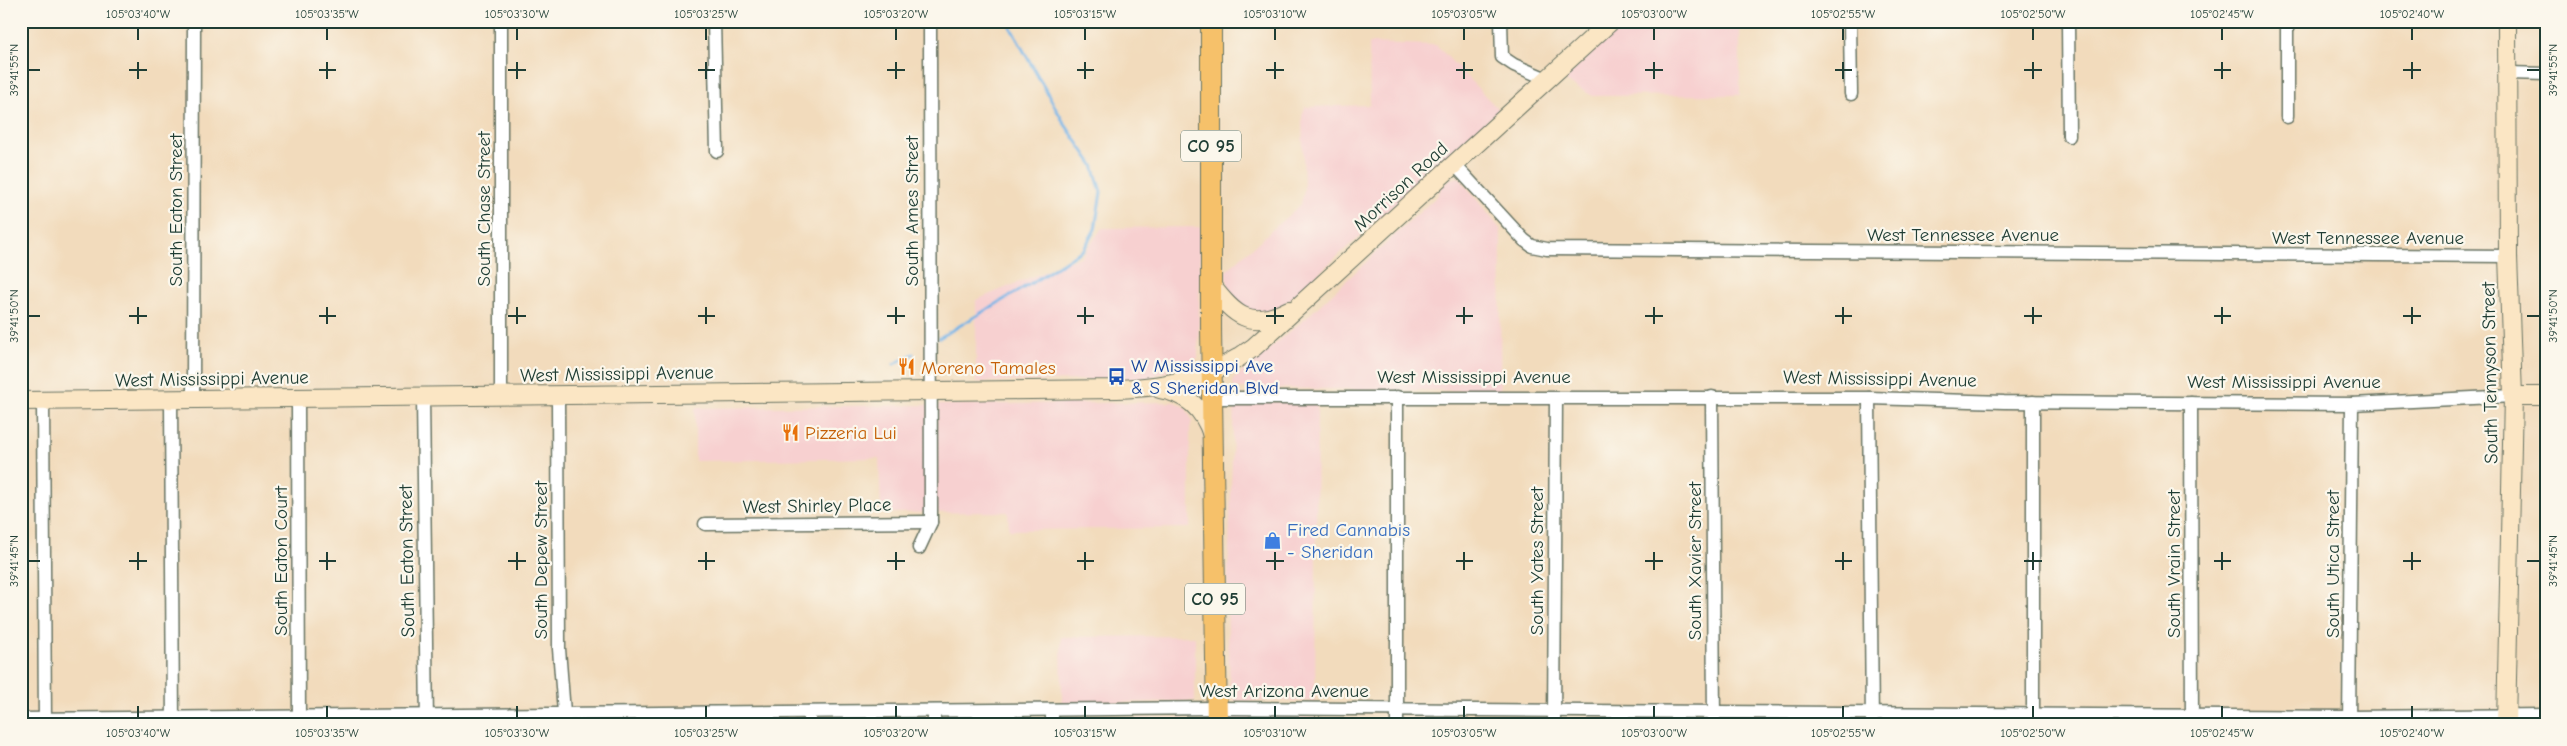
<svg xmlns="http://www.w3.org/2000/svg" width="2567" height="746" viewBox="0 0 2567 746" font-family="'Comic Neue',sans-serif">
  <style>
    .built { fill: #f7d0d0 }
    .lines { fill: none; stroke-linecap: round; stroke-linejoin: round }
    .stream { stroke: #72b3e7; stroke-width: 3 }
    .street-casing { stroke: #697464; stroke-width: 15 }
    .secondary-casing { stroke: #697464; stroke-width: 20 }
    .primary-casing { stroke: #697464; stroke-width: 22 }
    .street { stroke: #fff; stroke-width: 12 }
    .secondary { stroke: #fbe6c4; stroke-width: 18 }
    .primary { stroke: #f6c16b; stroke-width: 20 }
    .ticks { fill: none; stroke: #1f3d34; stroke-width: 2 }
    .labels { text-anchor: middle; stroke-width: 4.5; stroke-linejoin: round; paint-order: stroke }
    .shield { fill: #fbf7ec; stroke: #61756b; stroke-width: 1 }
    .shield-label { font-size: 18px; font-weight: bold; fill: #1f3d34 }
    .street-label { font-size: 19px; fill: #1f3d34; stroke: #fbf7ec }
    .transit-label { font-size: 19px; fill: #164399; stroke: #fbf7ec; text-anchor: start }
    .food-label { font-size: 19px; fill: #c56008; stroke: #fbf7ec; text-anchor: start }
    .shop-label { font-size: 19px; fill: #366cbe; stroke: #fbf7ec; text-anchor: start }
    .neatline { fill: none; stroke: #1f3d34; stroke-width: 2 }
    .ticks-label { font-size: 12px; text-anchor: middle; fill: #1f3d34 }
  </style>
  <rect width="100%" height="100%" fill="#fbf7ec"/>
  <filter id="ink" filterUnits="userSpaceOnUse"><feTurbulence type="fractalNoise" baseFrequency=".02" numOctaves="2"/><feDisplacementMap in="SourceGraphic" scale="10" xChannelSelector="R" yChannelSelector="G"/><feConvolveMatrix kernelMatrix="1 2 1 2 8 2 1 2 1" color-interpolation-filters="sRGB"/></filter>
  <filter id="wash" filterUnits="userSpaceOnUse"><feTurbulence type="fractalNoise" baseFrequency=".0096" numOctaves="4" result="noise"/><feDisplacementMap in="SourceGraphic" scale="20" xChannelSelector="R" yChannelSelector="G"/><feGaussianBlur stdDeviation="1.12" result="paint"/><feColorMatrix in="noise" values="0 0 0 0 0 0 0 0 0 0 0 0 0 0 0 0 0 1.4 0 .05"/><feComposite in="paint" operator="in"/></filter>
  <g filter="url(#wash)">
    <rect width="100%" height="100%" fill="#f2dbbc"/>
    <g class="built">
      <polygon points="1628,21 1740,21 1740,95 1593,96 1563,80"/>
      <polygon points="1369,43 1436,45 1499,110 1278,310 1265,314 1234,306 1225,272 1301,204 1304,191 1302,116 1305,107 1370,105"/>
      <polygon points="1459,177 1501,230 1500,391 1234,388 1233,381 1235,378 1306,318 1438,195 1441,187 1450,179"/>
      <polygon points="1201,227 1198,358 1188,364 1145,379 976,382 976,300 1082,256 1102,228"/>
      <polygon points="1234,401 1317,402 1315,701 1235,701 1230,692 1227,605"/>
      <polygon points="1175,402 1186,408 1192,420 1190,429 1190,528 1009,530 1008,512 881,513 879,458 695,461 695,408"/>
      <polygon points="1195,636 1195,701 1062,704 1061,637"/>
      <polygon points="1237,717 1315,717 1315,725 1232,725 1232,720"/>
      <polygon points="1182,718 1192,725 1060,725 1060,720"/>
    </g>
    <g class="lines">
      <g class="stream">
        <polyline points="939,338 1030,284 1084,249 1095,229 1101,192 1093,165 1064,123 1007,21"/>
        <polyline points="894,364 913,354"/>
      </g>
    </g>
  </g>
  <g filter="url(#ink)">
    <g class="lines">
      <defs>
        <g id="street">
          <polyline points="714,21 717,151"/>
          <polyline points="1501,21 1502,57 1514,65 1547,79"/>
          <polyline points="1850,21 1851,94"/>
          <polyline points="2068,21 2069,136"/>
          <polyline points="2287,21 2287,117"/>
          <polyline points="2508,73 2546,74"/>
          <polyline points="1454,164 1524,240 1532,246 1547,249 2508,256"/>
          <polyline points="558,395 559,649 565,725"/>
          <polyline points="501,396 501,21"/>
          <polyline points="423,397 427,725"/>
          <polyline points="1397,397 1397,725"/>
          <polyline points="1712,397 1714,725"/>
          <polyline points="298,398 299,725"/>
          <polyline points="1213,398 1869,398 2004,402 2352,404 2513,396"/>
          <polyline points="1869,398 1872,725"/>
          <polyline points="171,399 173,725"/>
          <polyline points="193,399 194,21"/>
          <polyline points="43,401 45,725"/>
          <polyline points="2191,403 2192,725"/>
          <polyline points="705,524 931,522"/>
          <polyline points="919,548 931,522 930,21"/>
          <polyline points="1052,710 1052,725"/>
          <polyline points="809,712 809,725"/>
          <polyline points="21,719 1217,708 2349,717 2546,715"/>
          <polyline points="2349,724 2352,404"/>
          <polyline points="934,725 934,711"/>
          <polyline points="1554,725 1556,398"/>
          <polyline points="2033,725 2033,402"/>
        </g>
        <g id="secondary">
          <path d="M1211 285C1235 316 1250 330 1289 310"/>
          <path d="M1160 389C1186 393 1204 409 1212 435"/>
          <polyline points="2513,396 2546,396"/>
          <path d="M21 401 1117 389C1168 387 1212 379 1254 347L1611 21"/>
          <polyline points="2506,725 2513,396 2508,256 2507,21"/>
        </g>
        <polyline id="primary" points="1211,21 1211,328 1217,725"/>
      </defs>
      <use href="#street" class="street-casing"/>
      <use href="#secondary" class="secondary-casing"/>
      <use href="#primary" class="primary-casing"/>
      <use href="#street" class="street"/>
      <use href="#secondary" class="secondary"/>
      <use href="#primary" class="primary"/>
    </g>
  </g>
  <path class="ticks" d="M138 28V40M327 28V40M517 28V40M706 28V40M896 28V40M1085 28V40M1275 28V40M1464 28V40M1654 28V40M1843 28V40M2033 28V40M2222 28V40M2412 28V40M138 62V79M327 62V79M517 62V79M706 62V79M896 62V79M1085 62V79M1275 62V79M1464 62V79M1654 62V79M1843 62V79M2033 62V79M2222 62V79M2412 62V79M28 70H40M129 70H147M319 70H336M508 70H526M698 70H715M887 70H905M1077 70H1094M1266 70H1284M1456 70H1473M1645 70H1663M1835 70H1852M2024 70H2042M2214 70H2231M2403 70H2421M2527 70H2540M138 307V324M327 307V324M517 307V324M706 307V324M896 307V324M1085 307V324M1275 307V324M1464 307V324M1654 307V324M1843 307V324M2033 307V324M2222 307V324M2412 307V324M28 316H40M129 316H147M319 316H336M508 316H526M698 316H715M887 316H905M1077 316H1094M1266 316H1284M1456 316H1473M1645 316H1663M1835 316H1852M2024 316H2042M2214 316H2231M2403 316H2421M2527 316H2540M138 552V570M327 552V570M517 552V570M706 552V570M896 552V570M1085 552V570M1275 552V570M1464 552V570M1654 552V570M1843 552V570M2033 552V570M2222 552V570M2412 552V570M28 561H40M129 561H147M319 561H336M508 561H526M698 561H715M887 561H905M1077 561H1094M1266 561H1284M1456 561H1473M1645 561H1663M1835 561H1852M2024 561H2042M2214 561H2231M2403 561H2421M2527 561H2540M138 706V718M327 706V718M517 706V718M706 706V718M896 706V718M1085 706V718M1275 706V718M1464 706V718M1654 706V718M1843 706V718M2033 706V718M2222 706V718M2412 706V718"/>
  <defs>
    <symbol id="restaurant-bare" viewBox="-9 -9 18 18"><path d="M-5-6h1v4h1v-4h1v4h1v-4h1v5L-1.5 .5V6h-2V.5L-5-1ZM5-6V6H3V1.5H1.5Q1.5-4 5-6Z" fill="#e8710a" stroke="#fbf7ec" stroke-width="2.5" paint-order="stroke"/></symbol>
    <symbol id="bus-bare" viewBox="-9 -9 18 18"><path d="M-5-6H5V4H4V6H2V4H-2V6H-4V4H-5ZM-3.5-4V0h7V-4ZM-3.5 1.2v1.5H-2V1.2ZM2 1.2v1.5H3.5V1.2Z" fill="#1a4fb4" stroke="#fbf7ec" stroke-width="2.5" paint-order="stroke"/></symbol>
    <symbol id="shop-bare" viewBox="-9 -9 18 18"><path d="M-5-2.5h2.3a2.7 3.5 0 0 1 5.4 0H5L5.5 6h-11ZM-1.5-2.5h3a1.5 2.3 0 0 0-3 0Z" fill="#3f7fe0" stroke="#fbf7ec" stroke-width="2.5" paint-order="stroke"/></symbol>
  </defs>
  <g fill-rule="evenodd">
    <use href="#restaurant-bare" x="894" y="354" width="25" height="25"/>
    <use href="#bus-bare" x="1104" y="364" width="25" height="25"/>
    <use href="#restaurant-bare" x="778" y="420" width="25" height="25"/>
    <use href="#shop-bare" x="1260" y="528" width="25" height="25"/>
  </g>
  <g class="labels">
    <g class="shield">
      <rect x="1181" y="130.5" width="60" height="31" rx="4"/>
      <rect x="1185" y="583.5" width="60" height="31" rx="4"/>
    </g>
    <g class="shield-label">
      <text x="1211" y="152">CO 95</text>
      <text x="1215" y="605">CO 95</text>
    </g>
    <g class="street-label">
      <text transform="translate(1400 186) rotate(-43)" y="7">Morrison Road</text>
      <text transform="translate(483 209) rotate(-90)" y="7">South Chase Street</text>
      <text transform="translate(175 210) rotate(-90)" y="7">South Eaton Street</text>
      <text transform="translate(911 211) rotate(-90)" y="7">South Ames Street</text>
      <text x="1963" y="241">West Tennessee Avenue</text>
      <text x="2368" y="244">West Tennessee Avenue</text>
      <text transform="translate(617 373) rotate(-1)" y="7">West Mississippi Avenue</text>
      <text transform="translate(2489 373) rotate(-91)" y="7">South Tennyson Street</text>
      <text x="1474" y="383">West Mississippi Avenue</text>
      <text transform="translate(212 378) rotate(-1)" y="7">West Mississippi Avenue</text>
      <text transform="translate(1880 378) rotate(1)" y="7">West Mississippi Avenue</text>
      <text x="2284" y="388">West Mississippi Avenue</text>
      <text transform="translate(817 505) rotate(-1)" y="7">West Shirley Place</text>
      <text transform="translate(540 560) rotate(-90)" y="7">South Depew Street</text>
      <text transform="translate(280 561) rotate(-90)" y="7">South Eaton Court</text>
      <text transform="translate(406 561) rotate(-91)" y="7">South Eaton Street</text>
      <text transform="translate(1536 561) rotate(-90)" y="7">South Yates Street</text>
      <text transform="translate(1694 561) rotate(-90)" y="7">South Xavier Street</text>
      <text transform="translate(2173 564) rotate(-90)" y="7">South Vrain Street</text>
      <text transform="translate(2332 564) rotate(-90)" y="7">South Utica Street</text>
      <text x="1284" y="697">West Arizona Avenue</text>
    </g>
    <g class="transit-label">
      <text x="1131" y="372">W Mississippi Ave<tspan x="1131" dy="22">&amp; S Sheridan Blvd</tspan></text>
    </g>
    <g class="food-label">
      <text x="921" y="374">Moreno Tamales</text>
      <text x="805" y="439">Pizzeria Lui</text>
    </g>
    <g class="shop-label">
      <text x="1287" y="536">Fired Cannabis<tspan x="1287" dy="22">- Sheridan</tspan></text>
    </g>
  </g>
  <rect width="2567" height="746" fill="none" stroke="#fbf7ec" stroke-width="55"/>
  <rect x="28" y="28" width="2512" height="690" class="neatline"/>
  <g class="ticks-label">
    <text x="138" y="18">105°03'40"W</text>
    <text x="327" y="18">105°03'35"W</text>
    <text x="517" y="18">105°03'30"W</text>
    <text x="706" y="18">105°03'25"W</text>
    <text x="896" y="18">105°03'20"W</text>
    <text x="1085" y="18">105°03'15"W</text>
    <text x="1275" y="18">105°03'10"W</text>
    <text x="1464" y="18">105°03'05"W</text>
    <text x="1654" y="18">105°03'00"W</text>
    <text x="1843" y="18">105°02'55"W</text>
    <text x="2033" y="18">105°02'50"W</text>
    <text x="2222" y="18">105°02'45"W</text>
    <text x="2412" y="18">105°02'40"W</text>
    <text transform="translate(14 70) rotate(-90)" y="4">39°41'55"N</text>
    <text transform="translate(2553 70) rotate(-90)" y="4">39°41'55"N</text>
    <text transform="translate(14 316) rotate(-90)" y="4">39°41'50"N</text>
    <text transform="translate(2553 316) rotate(-90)" y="4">39°41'50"N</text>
    <text transform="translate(14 561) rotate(-90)" y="4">39°41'45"N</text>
    <text transform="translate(2553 561) rotate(-90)" y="4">39°41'45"N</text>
    <text x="138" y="737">105°03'40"W</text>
    <text x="327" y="737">105°03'35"W</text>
    <text x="517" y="737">105°03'30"W</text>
    <text x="706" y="737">105°03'25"W</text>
    <text x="896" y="737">105°03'20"W</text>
    <text x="1085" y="737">105°03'15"W</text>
    <text x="1275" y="737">105°03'10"W</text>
    <text x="1464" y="737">105°03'05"W</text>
    <text x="1654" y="737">105°03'00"W</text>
    <text x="1843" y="737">105°02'55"W</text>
    <text x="2033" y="737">105°02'50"W</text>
    <text x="2222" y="737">105°02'45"W</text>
    <text x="2412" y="737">105°02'40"W</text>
  </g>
</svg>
